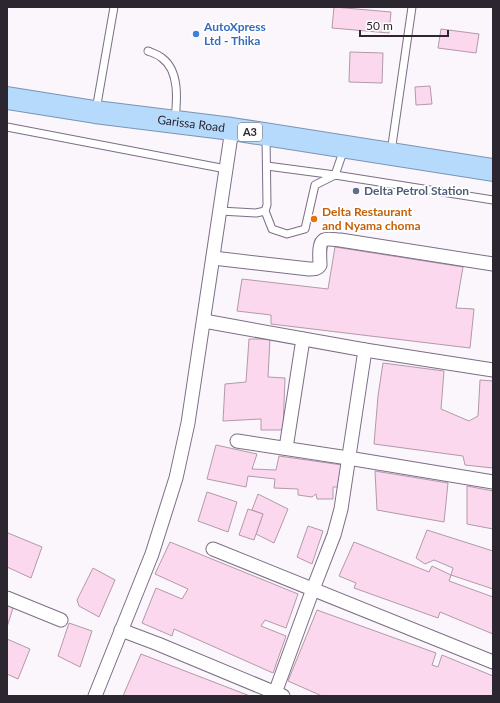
<svg xmlns="http://www.w3.org/2000/svg" width="500" height="703" viewBox="0 0 500 703" font-family="Lato,sans-serif">
  <style>
    .building { fill: #fbd8ed; stroke: #b499a9 }
    .lines { fill: none; stroke-linecap: round; stroke-linejoin: round }
    .service-casing { stroke: #7d6e86; stroke-width: 9 }
    .minor-casing { stroke: #7d6e86; stroke-width: 15 }
    .trunk-casing { stroke: #7a94b4; stroke-width: 24 }
    .service { stroke: #fff; stroke-width: 7 }
    .minor { stroke: #fff; stroke-width: 13 }
    .trunk { stroke: #b6dafc; stroke-width: 22 }
    .shop-dot { fill: #3f7fe0; stroke: #fff; stroke-width: 1.5 }
    .service-dot { fill: #5c6f8a; stroke: #fff; stroke-width: 1.5 }
    .food-dot { fill: #e8710a; stroke: #fff; stroke-width: 1.5 }
    .labels { text-anchor: middle; stroke-width: 3.5; stroke-linejoin: round; paint-order: stroke }
    .shield { fill: #fff; stroke: #6b676e; stroke-width: 1 }
    .shield-label { font-size: 11px; font-weight: bold; fill: #2c2630 }
    .shop-label { font-size: 12px; font-weight: bold; fill: #366cbe; stroke: #fff; text-anchor: start }
    .street-label { font-size: 12px; fill: #2c2630; stroke: #fff }
    .service-label { font-size: 12px; font-weight: bold; fill: #4e5e75; stroke: #fff; text-anchor: start }
    .food-label { font-size: 12px; font-weight: bold; fill: #c56008; stroke: #fff; text-anchor: start }
  </style>
  <rect width="100%" height="100%" fill="#faf6fc"/>
  <g class="building">
    <polygon points="334,7 391,12 389,33 332,28"/>
    <polygon points="441,29 479,34 476,53 438,48"/>
    <polygon points="350,52 383,53 382,83 349,82"/>
    <polygon points="430,86 432,104 416,105 415,87"/>
    <polygon points="335,247 463,267 456,308 474,309 470,348 271,324 271,315 237,311 242,279 328,289"/>
    <polygon points="249,339 270,339 268,377 285,378 283,430 261,430 261,419 223,421 225,384 246,382"/>
    <polygon points="383,363 444,371 441,409 469,421 478,416 480,380 493,381 493,468 465,465 463,456 374,444 378,396"/>
    <polygon points="216,445 257,454 252,469 276,470 279,456 342,465 341,487 333,487 333,499 317,499 316,494 312,497 298,495 298,489 274,488 275,479 248,476 246,487 207,479"/>
    <polygon points="375,471 448,483 444,522 377,510"/>
    <polygon points="467,486 493,491 493,529 467,524"/>
    <polygon points="207,492 237,502 228,532 198,521"/>
    <polygon points="258,494 288,509 274,543 256,534 263,514 252,510"/>
    <polygon points="248,509 263,514 254,540 239,535"/>
    <polygon points="308,526 323,531 312,564 297,557"/>
    <polygon points="427,530 493,551 493,589 451,575 453,568 434,560 425,564 416,558"/>
    <polygon points="8,533 42,547 31,578 7,567 7,535"/>
    <polygon points="170,542 298,594 286,628 265,620 261,626 286,636 273,673 174,629 172,636 142,623 156,588 182,599 188,589 155,574"/>
    <polygon points="354,542 429,572 432,566 451,575 449,581 493,597 493,634 440,612 438,618 354,588 356,583 339,576"/>
    <polygon points="93,568 115,580 99,617 79,606 77,600"/>
    <polygon points="7,602 14,605 7,627"/>
    <polygon points="317,610 436,653 432,665 438,667 442,655 493,676 493,696 322,696 288,681"/>
    <polygon points="69,623 92,631 80,667 58,656"/>
    <polygon points="7,639 30,649 18,679 7,674"/>
    <polygon points="141,654 250,696 123,696"/>
  </g>
  <g class="lines">
    <defs>
      <g id="service">
        <path d="M148 51C153 53 159 55 162 58 180 71 177 101 175 120"/>
        <polyline points="96,110 114,7"/>
        <polyline points="7,127 226,169"/>
        <polyline points="391,152 412,7"/>
        <polyline points="267,166 335,175 493,200"/>
        <polyline points="220,211 256,213 265,211 267,205 266,137"/>
        <polyline points="265,211 272,229 287,234 305,229 315,185 335,175 344,149"/>
      </g>
      <g id="minor">
        <path d="M213 258 309 269C314 269 318 269 320 265 320 259 318 243 324 240 328 238 336 240 340 240L493 264"/>
        <polyline points="204,321 365,350 493,370"/>
        <polyline points="237,441 348,458 493,482"/>
        <polyline points="286,448 303,339"/>
        <polyline points="213,549 493,662"/>
        <polyline points="7,598 61,620"/>
        <polyline points="121,630 158,644 283,696"/>
        <polyline points="275,693 313,589 334,535 341,509 365,350"/>
        <polyline points="95,696 152,554 176,478 188,423 232,129"/>
      </g>
      <g id="trunk">
        <path id="s1" d="M7 98 95 112 232 129 493 170"/>
      </g>
    </defs>
    <use href="#service" class="service-casing"/>
    <use href="#minor" class="minor-casing"/>
    <use href="#trunk" class="trunk-casing"/>
    <use href="#service" class="service"/>
    <use href="#minor" class="minor"/>
    <use href="#trunk" class="trunk"/>
  </g>
  <circle class="shop-dot" cx="196" cy="34" r="4"/>
  <circle class="service-dot" cx="356" cy="191" r="4"/>
  <circle class="food-dot" cx="314" cy="219" r="4"/>
  <g class="labels">
    <rect class="shield" x="238" y="123" width="24" height="18" rx="3"/>
    <g class="shield-label">
      <text x="250" y="136">A3</text>
    </g>
    <g class="shop-label">
      <text x="204" y="31">AutoXpress<tspan x="204" dy="14">Ltd - Thika</tspan></text>
    </g>
    <g class="street-label">
      <text dy="4" stroke="none"><textPath href="#s1" startOffset="186">Garissa Road</textPath></text>
    </g>
    <g class="service-label">
      <text x="364" y="195">Delta Petrol Station</text>
    </g>
    <g class="food-label">
      <text x="322" y="216">Delta Restaurant<tspan x="322" dy="14">and Nyama choma</tspan></text>
    </g>
  </g>
  <rect width="500" height="703" fill="none" stroke="#2c2630" stroke-width="16"/>
  <path d="M360 30v6h88v-6" fill="none" stroke="#2c2630" stroke-width="2"/>
  <text x="366" y="30" font-size="12" fill="#2c2630" stroke="#ffffff" stroke-width="3" paint-order="stroke">50 m</text>
</svg>
